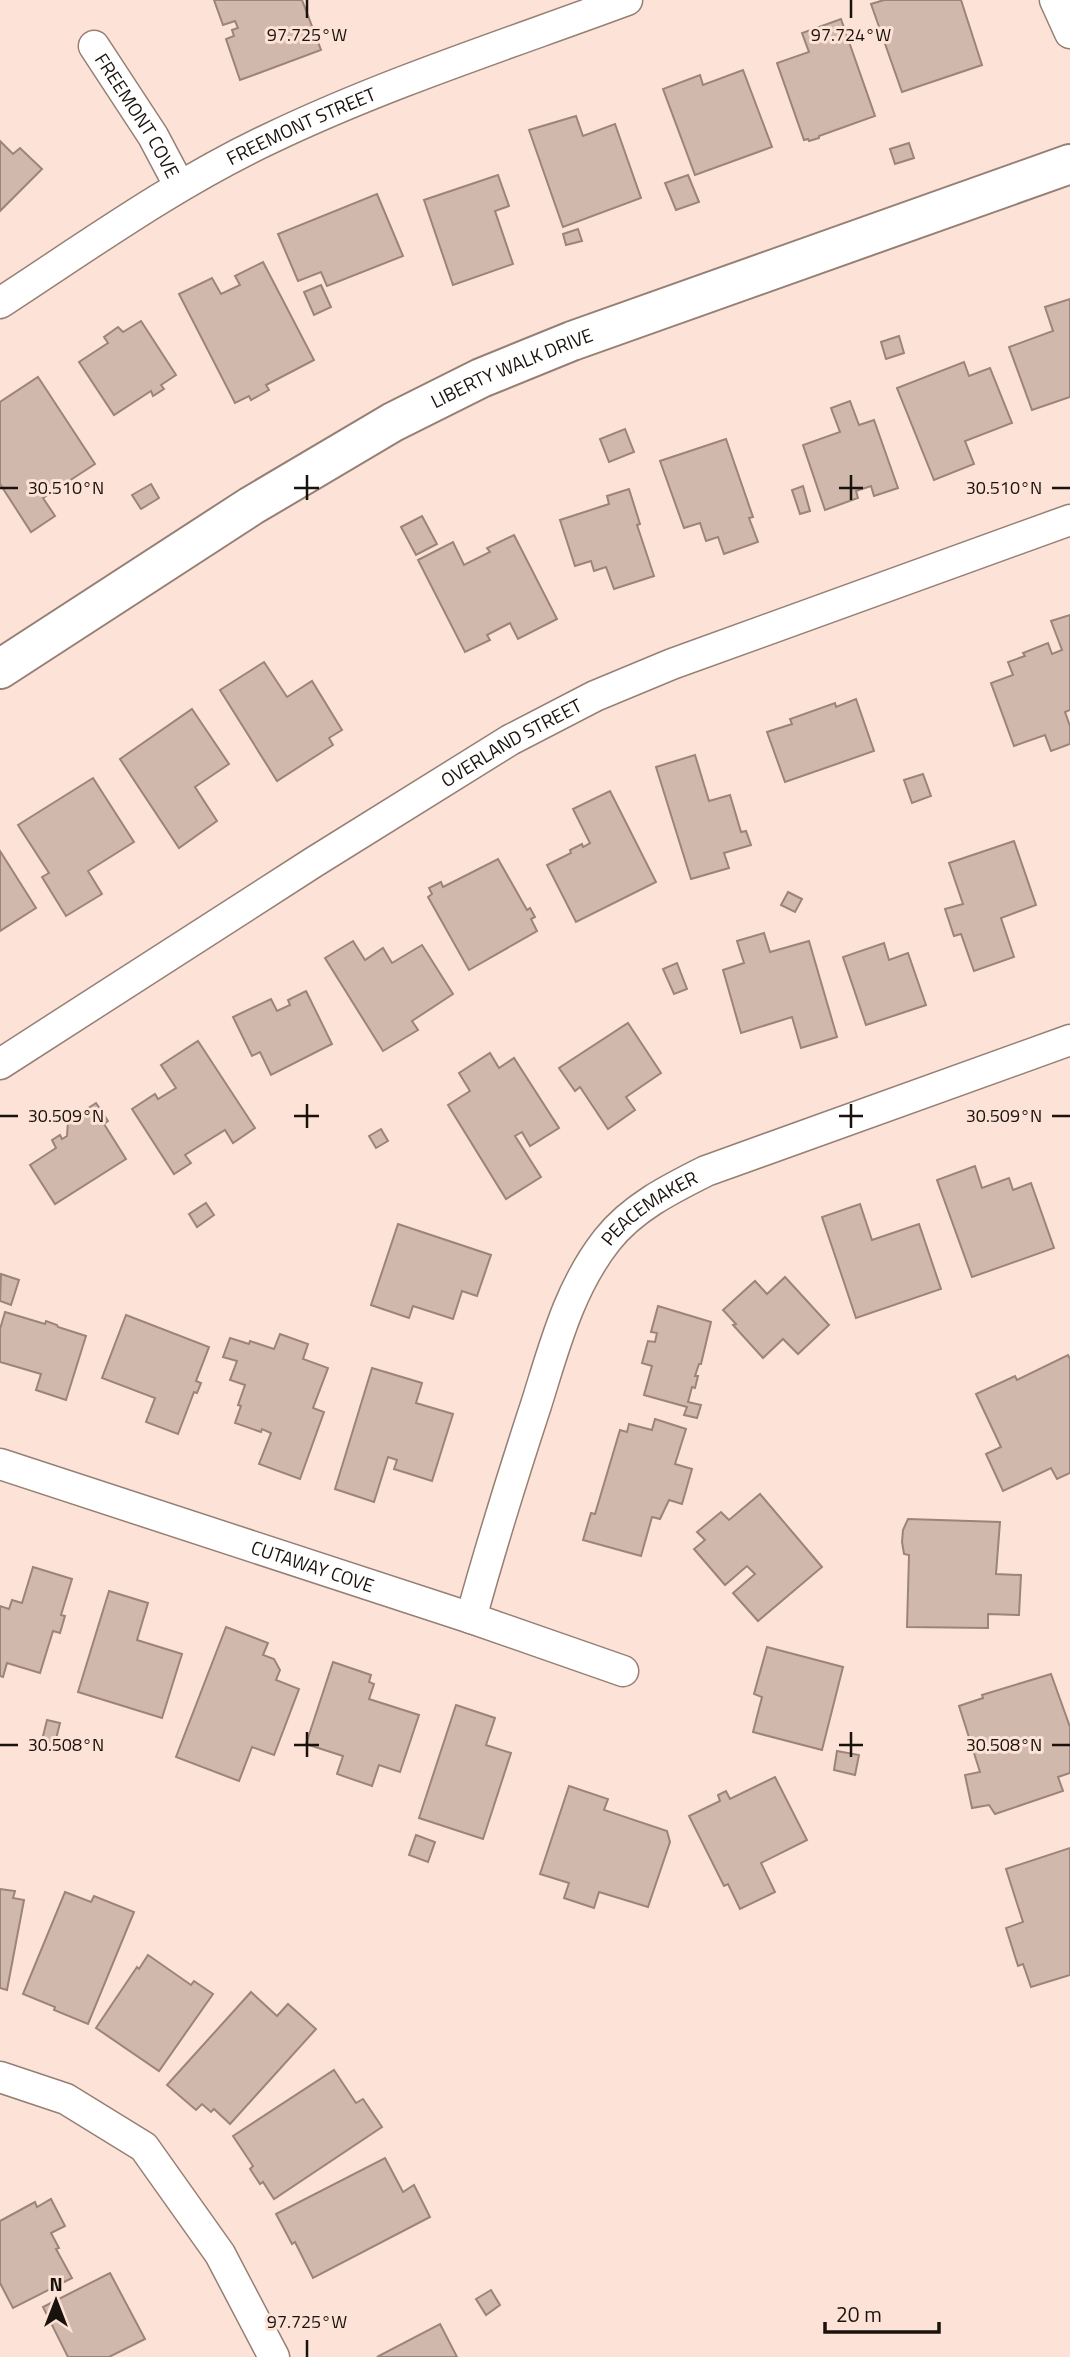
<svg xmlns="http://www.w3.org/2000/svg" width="1070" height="2357" viewBox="0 0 1070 2357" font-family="'Titillium Web',sans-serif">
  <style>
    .building { fill: #d1b8ac; stroke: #9b8479; stroke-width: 2 }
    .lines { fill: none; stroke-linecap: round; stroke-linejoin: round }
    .street-casing { stroke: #967f74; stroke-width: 33 }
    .secondary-casing { stroke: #967f74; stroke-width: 42 }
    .street { stroke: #fff; stroke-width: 30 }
    .secondary { stroke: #fff; stroke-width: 38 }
    .ticks { fill: none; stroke: #1a120d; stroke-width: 2.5 }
    .labels { text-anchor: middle; stroke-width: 6; stroke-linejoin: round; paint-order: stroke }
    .street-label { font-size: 19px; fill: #1a120d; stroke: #fde3d7 }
    .ticks-label { font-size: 18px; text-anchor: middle; fill: #1a120d; stroke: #fde3d7; stroke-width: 6; stroke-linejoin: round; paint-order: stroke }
  </style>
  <rect width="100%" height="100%" fill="#fde3d7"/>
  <g class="building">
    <polygon points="214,0 302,0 321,50 240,80 226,39 234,36 232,30 238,28 235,21 223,25"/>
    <polygon points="884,0 961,0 982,65 902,92 871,4"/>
    <polygon points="841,19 875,116 819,136 819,138 809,141 808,139 804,140 777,63 809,52 802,33"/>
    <polygon points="743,70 772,147 695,175 663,89 700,75 703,85"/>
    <polygon points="576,116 583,136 615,124 641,198 563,227 529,130"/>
    <polygon points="0,141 13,154 20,148 42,169 0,211"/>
    <polygon points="909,143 914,158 895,164 890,149"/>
    <polygon points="498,175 509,206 495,211 513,264 453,285 424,200"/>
    <polygon points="688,175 699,202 676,210 665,183"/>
    <polygon points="377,194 403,256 327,286 321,272 298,281 278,234"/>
    <polygon points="578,229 582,241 566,245 563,234"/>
    <polygon points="263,262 314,360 266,385 269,390 251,400 249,396 235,403 179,294 212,278 221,294 240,285 235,276"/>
    <polygon points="321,285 331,307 314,315 304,292"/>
    <polygon points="1070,299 1070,397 1032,410 1009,347 1053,331 1045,307"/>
    <polygon points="141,321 176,375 161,385 164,389 153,396 151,391 114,415 79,362 108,343 104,337 118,327 123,332"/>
    <polygon points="899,336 904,353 886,359 881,342"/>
    <polygon points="964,362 969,376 990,368 1012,423 965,441 974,464 934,480 897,388"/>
    <polygon points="38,377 95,464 43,498 55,516 31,532 0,484 0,402"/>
    <polygon points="850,401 859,425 874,420 898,488 874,496 871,486 856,491 858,498 825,510 803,445 840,432 831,408"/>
    <polygon points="625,429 634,452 609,462 600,439"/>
    <polygon points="726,439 753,517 749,518 758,542 724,554 718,537 706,541 700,523 684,528 660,461"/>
    <polygon points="151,484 159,498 141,509 132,495"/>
    <polygon points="803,486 810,511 800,514 792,490"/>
    <polygon points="629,489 640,524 637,525 654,576 614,589 606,567 594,571 591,561 575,566 560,520 609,504 607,496"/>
    <polygon points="422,516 437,544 416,555 401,527"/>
    <polygon points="514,535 557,619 518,639 510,623 487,635 490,640 465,652 418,560 453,542 464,565 490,552 487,548"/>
    <polygon points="1070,615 1070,710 1065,712 1070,726 1070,744 1051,751 1045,735 1014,746 991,683 1013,675 1008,662 1025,656 1023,653 1048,643 1052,654 1062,650 1051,621"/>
    <polygon points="264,662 287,697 312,681 342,730 329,738 333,745 277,781 220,690"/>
    <polygon points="856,699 874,751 785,782 767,732 792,724 790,719 835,703 836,707"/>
    <polygon points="192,709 229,764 195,787 217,821 179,848 120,759"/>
    <polygon points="695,755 709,801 730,795 741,832 746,831 751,845 724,853 729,868 691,879 656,767"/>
    <polygon points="923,774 931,796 912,803 904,780"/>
    <polygon points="93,778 134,842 88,871 102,894 66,916 42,877 49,873 18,825"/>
    <polygon points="610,791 656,882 576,922 547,865 571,853 570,850 582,844 583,847 590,843 573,809"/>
    <polygon points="1014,841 1036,905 1001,918 1014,957 974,971 961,934 954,936 945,909 963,904 949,863"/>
    <polygon points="0,851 36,908 0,931"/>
    <polygon points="498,859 527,910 530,908 535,917 531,919 537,931 469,970 428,897 432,894 429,888 441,882 443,887"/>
    <polygon points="788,892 802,899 795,912 781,905"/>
    <polygon points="764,933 770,952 809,941 837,1037 801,1048 792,1017 741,1033 723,970 744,963 737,941"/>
    <polygon points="353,941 365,960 383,948 392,963 422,945 453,994 412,1021 418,1030 383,1051 325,958"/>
    <polygon points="884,943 889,960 908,953 926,1005 866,1025 843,957"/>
    <polygon points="677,963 687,989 674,994 663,969"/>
    <polygon points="306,991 332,1044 271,1075 260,1052 252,1056 233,1017 271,999 277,1011 290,1005 288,1000"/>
    <polygon points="628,1023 661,1073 626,1097 635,1110 608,1129 580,1087 575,1091 559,1068"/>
    <polygon points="198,1041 255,1128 233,1143 225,1130 185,1155 191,1163 174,1174 132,1109 155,1094 158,1099 176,1088 161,1065"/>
    <polygon points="490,1053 499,1068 514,1058 559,1128 530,1146 522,1132 515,1136 541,1177 506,1199 448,1105 470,1091 459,1073"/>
    <polygon points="96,1103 108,1121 104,1124 126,1159 55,1204 30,1165 56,1148 52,1140 60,1135 62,1139 67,1136 68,1121"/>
    <polygon points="381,1129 388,1141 376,1148 369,1136"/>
    <polygon points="975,1166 982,1188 1009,1178 1013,1190 1031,1183 1054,1248 972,1277 937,1180"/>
    <polygon points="206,1203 214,1215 197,1227 189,1214"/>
    <polygon points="860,1204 872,1240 919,1224 941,1289 856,1318 822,1217"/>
    <polygon points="398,1224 491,1255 477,1296 462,1291 453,1319 413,1306 409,1318 371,1305"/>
    <polygon points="1,1274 19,1280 11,1305 0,1301"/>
    <polygon points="785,1277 829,1325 798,1354 783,1339 763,1358 733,1325 736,1324 723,1310 755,1281 767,1294"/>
    <polygon points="658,1306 711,1322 701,1364 699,1364 695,1376 698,1376 695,1388 692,1387 688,1402 701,1405 697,1418 684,1415 687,1407 644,1395 652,1366 642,1363 648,1341 655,1342 657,1333 651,1332"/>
    <polygon points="5,1312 45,1324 46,1321 57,1325 58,1327 86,1336 66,1400 36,1390 41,1374 0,1362 0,1329"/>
    <polygon points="126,1315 209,1347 196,1381 201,1383 197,1393 194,1392 178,1434 146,1422 155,1398 102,1378"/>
    <polygon points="280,1334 308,1344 303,1359 328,1368 313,1408 324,1412 300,1479 259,1464 271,1433 262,1429 261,1432 235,1423 241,1406 238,1405 245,1385 230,1380 237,1361 223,1357 230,1338 249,1344 250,1341 274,1349"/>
    <polygon points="1068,1355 1070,1359 1070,1473 1057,1479 1051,1468 1003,1491 986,1454 1001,1447 976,1394 1015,1376 1017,1380"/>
    <polygon points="372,1368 422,1383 416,1403 453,1414 432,1481 394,1469 397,1460 388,1457 374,1502 335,1489"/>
    <polygon points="655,1419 686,1429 675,1464 692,1469 682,1504 669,1500 660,1519 652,1517 641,1556 583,1540 591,1513 595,1514 620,1430 627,1432 629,1424 652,1430"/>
    <polygon points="760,1494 822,1567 758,1621 733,1593 755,1574 747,1566 725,1585 694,1549 705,1540 697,1532 721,1512 729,1520"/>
    <polygon points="908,1519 1000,1522 996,1574 1021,1575 1019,1615 988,1614 988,1628 907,1627 909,1555 904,1554 902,1542 903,1530"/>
    <polygon points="33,1567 72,1579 61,1615 65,1616 60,1633 53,1631 40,1673 7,1663 3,1677 0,1676 0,1606 9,1609 12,1600 22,1603"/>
    <polygon points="109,1591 148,1603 137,1640 182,1654 162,1718 78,1692"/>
    <polygon points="226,1627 268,1643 263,1655 274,1659 280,1670 276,1680 299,1689 274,1755 252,1747 239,1781 176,1757"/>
    <polygon points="767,1647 843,1667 822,1750 753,1732 762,1697 754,1694"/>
    <polygon points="333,1662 371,1675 369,1682 374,1684 369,1699 419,1715 400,1772 379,1765 372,1786 337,1774 343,1756 306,1744"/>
    <polygon points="1051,1674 1070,1727 1070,1773 1058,1777 1063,1791 995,1814 989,1805 972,1808 965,1775 980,1772 959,1706 983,1698 982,1695"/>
    <polygon points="456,1705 495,1718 486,1745 511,1753 483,1839 419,1818"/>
    <polygon points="47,1720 60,1723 55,1743 42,1740"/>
    <polygon points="837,1751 859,1755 855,1775 834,1770"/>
    <polygon points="775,1777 807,1840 761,1863 775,1892 740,1909 728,1884 724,1886 689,1816 720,1801 718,1795 726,1791 730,1799"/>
    <polygon points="569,1786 608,1799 604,1810 667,1831 670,1842 648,1907 599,1892 594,1908 564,1898 569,1883 540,1874"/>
    <polygon points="416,1835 435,1842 428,1862 409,1855"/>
    <polygon points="1070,1848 1070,1975 1031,1987 1023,1964 1018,1966 1006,1928 1023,1922 1006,1869"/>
    <polygon points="0,1889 15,1891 13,1898 24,1900 7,1990 0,1988"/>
    <polygon points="65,1892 91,1902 94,1896 134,1912 88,2024 54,2010 55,2007 23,1994"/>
    <polygon points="148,1955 191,1985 194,1981 213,1994 159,2071 96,2028 137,1967 139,1969"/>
    <polygon points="251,1992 277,2016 288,2004 316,2029 230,2124 214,2109 211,2112 202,2104 196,2110 167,2085"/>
    <polygon points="334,2070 356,2103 363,2099 382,2127 274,2199 263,2182 260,2184 250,2169 253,2166 233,2136"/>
    <polygon points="385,2158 403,2192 414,2185 430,2217 313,2278 295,2242 292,2244 276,2214"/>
    <polygon points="51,2199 65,2226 51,2233 59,2248 56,2249 72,2278 13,2308 0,2283 0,2221 35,2202 37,2207"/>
    <polygon points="110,2273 145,2339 109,2357 68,2357 43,2307"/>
    <polygon points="491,2290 500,2305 486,2315 476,2299"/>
    <polygon points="440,2324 457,2357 377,2357"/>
  </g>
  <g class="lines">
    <defs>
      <g id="street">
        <polyline points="1055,0 1070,33"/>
        <path id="s1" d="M94 46 153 136 179 185"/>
        <path id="s2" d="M0 303C89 245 175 183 271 138 386 83 508 44 627 0"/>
        <path id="s3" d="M0 1064 314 862 510 740 595 696 672 664 1070 520"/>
        <path id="s4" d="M0 1464 471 1618 623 1671"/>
        <path id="s5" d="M471 1618C491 1546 513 1475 536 1405 554 1348 569 1288 607 1240 632 1208 670 1189 706 1171L1070 1040"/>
        <polyline points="0,2077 66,2099 144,2147 220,2254 274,2357"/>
      </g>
      <g id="secondary">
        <path id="s6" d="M0 669 251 506 393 422 481 378 572 341 1070 164"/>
      </g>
    </defs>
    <use href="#street" class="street-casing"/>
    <use href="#secondary" class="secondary-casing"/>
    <use href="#street" class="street"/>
    <use href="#secondary" class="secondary"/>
  </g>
  <path class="ticks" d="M307 0V18M851 0V18M307 475V500M851 475V500M0 488H18M294 488H319M839 488H863M1052 488H1070M307 1104V1128M851 1104V1128M0 1116H18M294 1116H319M839 1116H863M1052 1116H1070M307 1732V1757M851 1732V1757M0 1745H18M294 1745H319M839 1745H863M1052 1745H1070M307 2340V2357"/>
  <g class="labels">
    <g class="street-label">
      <text dy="7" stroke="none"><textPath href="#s1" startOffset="82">FREEMONT COVE</textPath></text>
      <text dy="7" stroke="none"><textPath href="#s2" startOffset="350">FREEMONT STREET</textPath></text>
      <text dy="7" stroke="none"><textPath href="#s6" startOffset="595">LIBERTY WALK DRIVE</textPath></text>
      <text dy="7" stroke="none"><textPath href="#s3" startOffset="604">OVERLAND STREET</textPath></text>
      <text dy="7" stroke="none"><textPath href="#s5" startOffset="457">PEACEMAKER</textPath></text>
      <text dy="7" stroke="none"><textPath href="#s4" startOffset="329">CUTAWAY COVE</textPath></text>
    </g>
  </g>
  <g class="ticks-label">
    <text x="307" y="41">97.725°W</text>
    <text x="851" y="41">97.724°W</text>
    <text x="66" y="494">30.510°N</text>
    <text x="1004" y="494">30.510°N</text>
    <text x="66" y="1122">30.509°N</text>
    <text x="1004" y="1122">30.509°N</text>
    <text x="66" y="1751">30.508°N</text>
    <text x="1004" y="1751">30.508°N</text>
    <text x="307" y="2328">97.725°W</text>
  </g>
  <g transform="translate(56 2301)" stroke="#fde3d7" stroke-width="5" paint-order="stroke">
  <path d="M0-5L12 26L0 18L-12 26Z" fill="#1a120d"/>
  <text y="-10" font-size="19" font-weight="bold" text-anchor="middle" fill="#1a120d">N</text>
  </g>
  <path d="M825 2322v10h114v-10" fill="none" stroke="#1a120d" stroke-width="3.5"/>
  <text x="836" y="2322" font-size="21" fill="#1a120d" stroke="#fde3d7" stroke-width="5" paint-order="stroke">20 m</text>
</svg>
